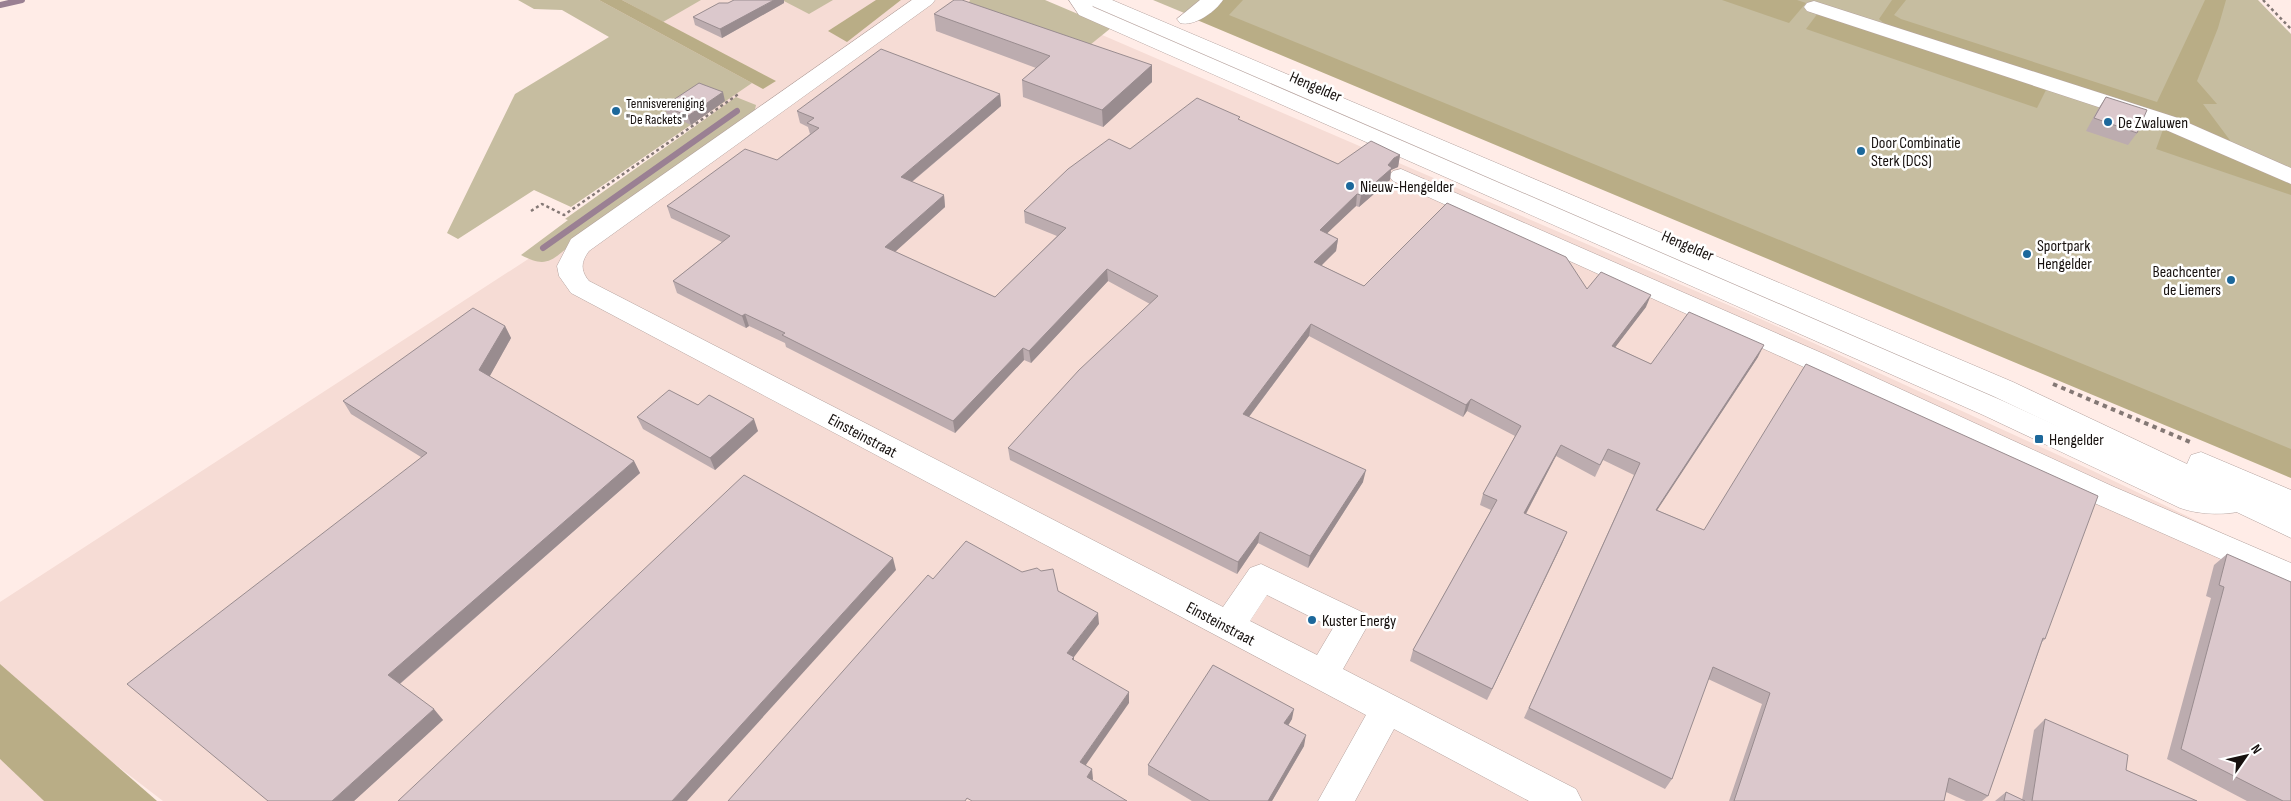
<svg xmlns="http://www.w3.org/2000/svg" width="2291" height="801" viewBox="0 0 2291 801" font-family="'Sofia Sans Condensed',sans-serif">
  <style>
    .built { fill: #f6dcd5 }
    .green { fill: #c6bda0 }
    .forest { fill: #b9ad86 }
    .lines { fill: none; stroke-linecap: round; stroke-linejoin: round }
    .stream { stroke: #9a8093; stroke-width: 6 }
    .minor-casing { stroke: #b5a39f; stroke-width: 1 }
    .major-casing { stroke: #b5a39f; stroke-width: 1 }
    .path-far1 { stroke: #847875; stroke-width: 2.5; stroke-dasharray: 3 3; stroke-linecap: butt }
    .path { stroke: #847875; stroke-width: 4; stroke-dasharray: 4.5 4.5; stroke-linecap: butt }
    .minor { fill: #fff; fill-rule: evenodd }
    .major { fill: #fff; fill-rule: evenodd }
    .wall { fill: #bcacaf }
    .shaded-wall { fill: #998c8f }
    .building { fill: #dbc8cc; stroke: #998c8f }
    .poi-dot { fill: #1c689b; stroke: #fff; stroke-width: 2 }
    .labels { text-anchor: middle; stroke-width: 5; stroke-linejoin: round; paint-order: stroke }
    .far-poi-label { font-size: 14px; fill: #16100e; stroke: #fff; text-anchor: start }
    .street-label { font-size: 16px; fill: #16100e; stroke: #fff }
    .poi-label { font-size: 16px; fill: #16100e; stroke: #fff; text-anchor: start }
  </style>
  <rect width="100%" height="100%" fill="#ffece7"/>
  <g class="built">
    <polygon points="572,0 1021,0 1763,320 2091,470 2291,566 2291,801 163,801 0,676 0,602 539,252 715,113"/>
    <polygon points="0,759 44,801 0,801"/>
  </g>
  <g class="green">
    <polygon points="518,0 599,0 752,83 571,207 534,190 458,239 447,233 515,94 609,37 562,10 534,9"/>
    <polygon points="622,0 701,0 663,22"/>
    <polygon points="782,0 833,0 809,14"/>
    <polygon points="970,0 1045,0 1111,28 1070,61 967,7"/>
    <polygon points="1153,0 2258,0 2291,34 2291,474"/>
    <path d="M736 97 756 105 754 114 573 243C552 260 547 269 521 255L568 220 565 219Z"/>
  </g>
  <g class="forest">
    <polygon points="599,0 622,0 776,81 763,89"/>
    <polygon points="876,0 901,0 847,42 828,31"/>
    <polygon points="1222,0 1243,0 1229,15 2291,449 2291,478 1197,20"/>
    <polygon points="1722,0 1797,0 1806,3 1789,23"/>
    <polygon points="1892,0 1906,0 1894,15 1901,19 2157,102 2205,0 2226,0 2218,28 2197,81 2217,104 2203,104 2235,147 1892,30 1879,19"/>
    <polygon points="1818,13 2048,86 2037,108 1806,29"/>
    <polygon points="2165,124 2291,181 2291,195 2156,149"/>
    <polygon points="0,664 157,801 44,801 0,759"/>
  </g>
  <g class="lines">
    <g class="stream">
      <polyline points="0,5 22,0"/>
      <polyline points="543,248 737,111"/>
    </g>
    <defs>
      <g id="minor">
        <path d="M912 0H935L932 4 589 251C581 262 580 270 589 281L1223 607 1250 568 1261 564 1364 613 1369 623 1343 669 1576 789 1582 801H1529L1394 729 1355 801H1318L1366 715 571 293 559 276 557 266 571 239ZM1267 595 1333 628 1317 655 1250 621Z"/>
        <path d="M1069 0H1089L1093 7 2003 401 2193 488 2239 489 2249 493 2254 501 2249 509C2230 516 2199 515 2180 508L1983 415 1079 15Z"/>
        <path d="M1200 0H1223C1215 12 1194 27 1180 23L1177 19Z"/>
        <polygon points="1814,1 2175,117 2291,168 2291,184 2159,127 1807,11 1804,7 1807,3"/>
        <polygon points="1401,169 1824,354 2112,486 2291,563 2291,590 2092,502 1806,368 1393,181 1389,176 1393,171"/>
      </g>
      <polygon id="major" points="1085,0 1112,0 2013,382 2187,464 2191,455 2201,452 2291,490 2291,538 1993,396 1088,4"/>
    </defs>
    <use href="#minor" class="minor-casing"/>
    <use href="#major" class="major-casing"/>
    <g class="path-far1">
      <polyline points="2263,0 2291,29"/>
      <polyline points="531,211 542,204 564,215 740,93"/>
    </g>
    <polyline class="path" points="2053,384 2190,442"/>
    <use href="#minor" class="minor"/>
    <use href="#major" class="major"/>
  </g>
  <g class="wall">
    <polygon points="784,3 722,38 695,25 693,17"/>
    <polygon points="934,14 1152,65 1152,82 1103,127 1023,97 1022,80 1036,68 936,31"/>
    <polygon points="1000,94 1001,106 912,182 944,195 945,207 895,252 995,297 1057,236 1025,223 1024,211 1130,149 1240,120 1338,164 1400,155 1398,167 1391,170 1390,180 1359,207 1356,206 1327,233 1338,239 1336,251 1321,265 1364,286 1587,289 1646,307 1615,347 1651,364 1758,357 1657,510 1704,530 2045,639 2042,642 1988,796 1982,801 1966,801 1946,792 1944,801 1729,801 1762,704 1708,679 1672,779 1665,789 1524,718 1634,475 1603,460 1595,477 1556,456 1526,514 1567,532 1487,700 1410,661 1413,650 1491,510 1480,505 1483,494 1515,436 1467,411 1463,417 1309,336 1249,417 1363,482 1308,568 1258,543 1237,574 1010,460 1008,448 1150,304 1108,281 1031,363 1024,360 955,433 786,347 785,343 749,326 746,328 677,293 673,281 722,242 671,218 667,206 777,160 810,134 808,127 800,123 797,111"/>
    <polygon points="2106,97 2137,133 2128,145 2086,131 2098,109"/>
    <polygon points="725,101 691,125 667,114 664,106"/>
    <polygon points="505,326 511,338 489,377 634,461 640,473 400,684 443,720 354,801 421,457 351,414 343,401"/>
    <polygon points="698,405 758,431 715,470 643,429 637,417"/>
    <polygon points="2227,554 2291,801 2247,801 2167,759 2211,598 2206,596 2214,565"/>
    <polygon points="1292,719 1288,725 1304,746 1272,801 1192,801 1148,775 1148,765"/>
    <polygon points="2045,719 2126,770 2197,801 1995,801 2006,792 2022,800 2034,730"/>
  </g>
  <g class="shaded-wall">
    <polygon points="774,0 784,0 784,3 722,38 720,29"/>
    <polygon points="1152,65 1152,82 1103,127 1102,110"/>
    <polygon points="723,92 725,101 691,125 688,116"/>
    <polygon points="1000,94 1001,106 903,189 901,177"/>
    <polygon points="1400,155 1398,167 1391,170 1390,180 1359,207 1361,195 1394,158"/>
    <polygon points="1357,194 1356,206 1318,242 1320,230"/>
    <polygon points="944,195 945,207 887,259 885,247"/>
    <polygon points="1338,239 1336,251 1313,274 1314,262"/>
    <polygon points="1107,269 1108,281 1031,363 1029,351"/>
    <polygon points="1651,295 1646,307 1607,358 1612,346"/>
    <polygon points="745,314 749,326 746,328 742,316"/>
    <polygon points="1311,324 1309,336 1242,426 1243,414"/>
    <polygon points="505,326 511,338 486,383 479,370"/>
    <polygon points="1764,345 1758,357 1650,521 1656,510"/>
    <polygon points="1023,348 1024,360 955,433 953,421"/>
    <polygon points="1471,399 1467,411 1463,417 1466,405"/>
    <polygon points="754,419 758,431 715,470 710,458"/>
    <polygon points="1561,445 1556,456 1520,525 1524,513"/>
    <polygon points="634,461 640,473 397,686 388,675"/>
    <polygon points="1366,470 1363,482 1308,568 1310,556"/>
    <polygon points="1260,532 1258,543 1237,574 1238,562"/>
    <polygon points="1567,532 1562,544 1487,700 1492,689"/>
    <polygon points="893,558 896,570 687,801 672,801"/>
    <polygon points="1098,613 1099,624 1074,657 1074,668 1067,653"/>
    <polygon points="1129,692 1129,703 1081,772 1080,762"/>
    <polygon points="434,709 443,720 354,801 332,801"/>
    <polygon points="1294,709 1292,719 1283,734 1284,723"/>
    <polygon points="1306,735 1304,746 1272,801 1268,801"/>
    <polygon points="1092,769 1093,779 1088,788 1087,777"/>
  </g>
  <g class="building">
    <polygon points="734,0 774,0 720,29 693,17 719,3 728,3"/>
    <polygon points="954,0 962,0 1152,65 1102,110 1022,80 1050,56 934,14"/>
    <polygon points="881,49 1000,94 901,177 944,195 885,247 995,297 1066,228 1024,211 1068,169 1109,139 1130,149 1197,98 1240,117 1238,119 1338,164 1371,141 1400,155 1394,158 1388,165 1392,168 1361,195 1357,194 1320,230 1338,239 1314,262 1364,286 1447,203 1566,257 1587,289 1601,272 1651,295 1612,346 1651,364 1689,312 1764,345 1656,510 1704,530 1806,364 2098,496 2045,639 2043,638 1988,796 1949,778 1944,801 1734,801 1770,693 1713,667 1672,779 1529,708 1640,463 1608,449 1600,465 1561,445 1524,513 1567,532 1492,689 1413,650 1497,500 1483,494 1521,426 1471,399 1466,405 1311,324 1243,414 1366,470 1310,556 1260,532 1238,562 1008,448 1079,370 1158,296 1107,269 1029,351 1023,348 953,421 782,335 785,333 745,314 742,316 673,281 730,236 667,206 745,149 777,160 819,128 807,123 814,118 797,111"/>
    <polygon points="699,83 723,92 688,116 664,106"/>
    <polygon points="2106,97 2147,110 2137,133 2094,118"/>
    <polygon points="473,308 505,326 479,370 634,461 388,675 434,709 332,801 268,801 127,684 427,453 343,401"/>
    <polygon points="669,390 698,405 709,395 754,419 710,458 637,417"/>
    <polygon points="744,475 893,558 672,801 398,801"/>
    <polygon points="966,541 1022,572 1037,568 1041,571 1053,569 1058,591 1098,613 1067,653 1074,657 1072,659 1129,692 1080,762 1092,769 1087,777 1127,801 972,801 967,798 965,801 728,801 928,575 933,579"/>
    <polygon points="2227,554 2291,582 2291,801 2283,801 2181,749 2224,587 2219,585"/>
    <polygon points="1213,665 1294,709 1284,723 1306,735 1268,801 1210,801 1148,765"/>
    <polygon points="2045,719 2128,755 2126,770 2197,801 2032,801"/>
    <polygon points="2006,792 2025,801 2004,801"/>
  </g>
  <g class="poi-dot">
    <circle cx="616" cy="111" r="5"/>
    <circle cx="2108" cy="122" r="5"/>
    <circle cx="1861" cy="151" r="5"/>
    <circle cx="1350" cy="186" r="5"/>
    <circle cx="2027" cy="254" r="5"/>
    <circle cx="2231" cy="280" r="5"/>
    <rect x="2034" y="434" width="10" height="10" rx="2.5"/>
    <circle cx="1312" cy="620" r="5"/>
  </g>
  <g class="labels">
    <g class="far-poi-label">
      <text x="626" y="108">Tennisvereniging<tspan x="626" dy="16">"De Rackets"</tspan></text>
    </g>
    <g class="street-label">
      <text transform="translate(1316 86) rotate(23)" y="6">Hengelder</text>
      <text transform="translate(1688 245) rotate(23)" y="6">Hengelder</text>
      <text transform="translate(863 435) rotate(28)" y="6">Einsteinstraat</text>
      <text transform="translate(1221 623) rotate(28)" y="6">Einsteinstraat</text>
    </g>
    <g class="poi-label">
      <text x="2118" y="128">De Zwaluwen</text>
      <text x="1871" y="148">Door Combinatie<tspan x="1871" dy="18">Sterk (DCS)</tspan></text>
      <text x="1360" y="192">Nieuw-Hengelder</text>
      <text x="2037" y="251">Sportpark<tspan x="2037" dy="18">Hengelder</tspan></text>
      <text x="2221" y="277" text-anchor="end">Beachcenter<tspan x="2221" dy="18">de Liemers</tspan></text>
      <text x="2049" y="445">Hengelder</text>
      <text x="1322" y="626">Kuster Energy</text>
    </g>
  </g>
  <g transform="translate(2246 756) rotate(56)" stroke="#ffffff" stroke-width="4" paint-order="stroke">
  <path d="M0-4L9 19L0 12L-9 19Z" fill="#16100e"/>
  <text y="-8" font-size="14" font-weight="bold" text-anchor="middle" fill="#16100e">N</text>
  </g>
</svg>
